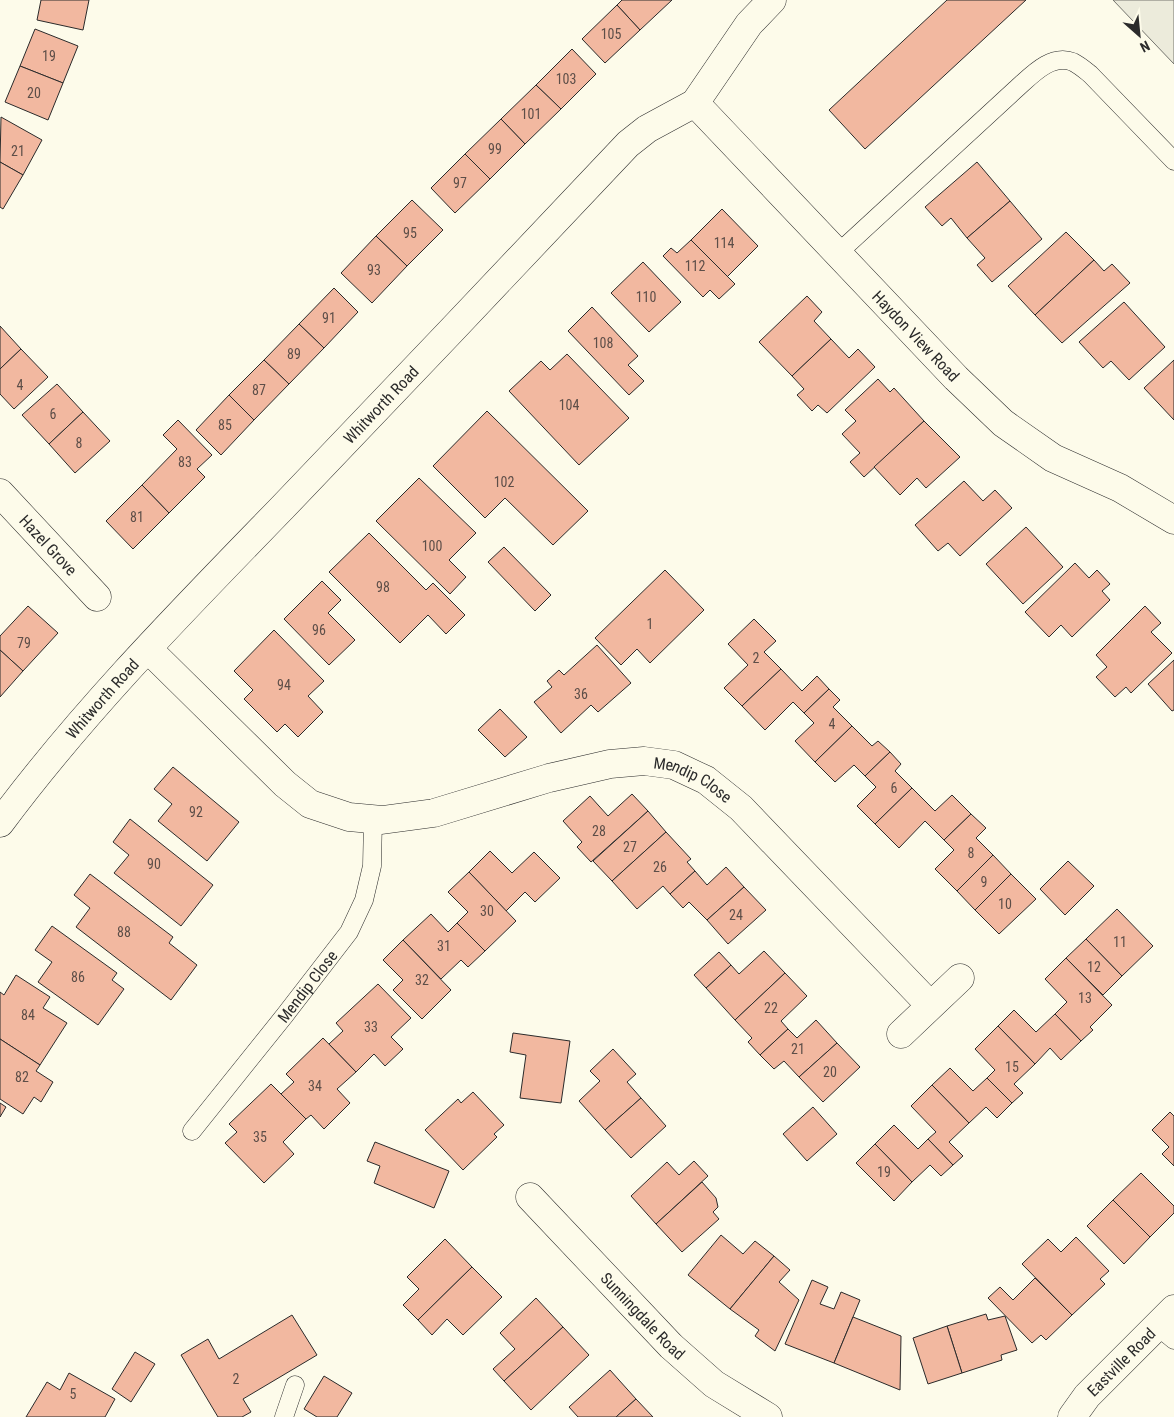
<svg xmlns="http://www.w3.org/2000/svg" width="1174" height="1417" viewBox="0 0 1174 1417" font-family="'Roboto Condensed',sans-serif">
  <style>
    .green { fill: #ecebdb; stroke: #74746e }
    .building { fill: #f2b8a0; stroke: #2b2b2b }
    .lines { fill: none; stroke-linecap: round; stroke-linejoin: round }
    .service-casing { stroke: #2b2b2b; stroke-width: 19 }
    .minor-casing { stroke: #2b2b2b; stroke-width: 29 }
    .secondary-casing { stroke: #2b2b2b; stroke-width: 29 }
    .service { stroke: #fdfbea; stroke-width: 18 }
    .minor { stroke: #fdfbea; stroke-width: 28 }
    .secondary { stroke: #fdfbea; stroke-width: 28 }
    .labels { text-anchor: middle; stroke-width: 4; stroke-linejoin: round; paint-order: stroke }
    .number-label { font-size: 14px; fill: #5d4e48 }
    .street-label { font-size: 16px; fill: #2b2b2b; stroke: #fdfbea }
  </style>
  <rect width="100%" height="100%" fill="#fdfbea"/>
  <polygon class="green" points="1113,0 1174,0 1174,64"/>
  <g class="building">
    <polygon points="41,0 89,0 83,30 37,20"/>
    <polygon points="622,0 672,0 640,30 617,5"/>
    <polygon points="947,0 1026,0 865,149 829,110"/>
    <polygon points="617,5 640,30 605,63 582,39"/>
    <polygon points="35,29 78,46 63,83 20,66"/>
    <polygon points="572,49 596,74 561,109 536,85"/>
    <polygon points="20,66 63,83 48,120 5,102"/>
    <polygon points="536,85 561,109 525,144 501,119"/>
    <polygon points="1,117 42,140 23,175 0,162"/>
    <polygon points="501,119 525,144 490,179 465,154"/>
    <polygon points="465,154 490,179 455,213 431,188"/>
    <polygon points="0,162 23,175 3,209 0,207"/>
    <polygon points="977,162 1010,201 967,238 951,218 942,226 925,207"/>
    <polygon points="412,200 443,230 407,266 376,236"/>
    <polygon points="1010,201 1042,239 992,282 977,265 985,258 967,238"/>
    <polygon points="722,209 758,246 727,277 691,240"/>
    <polygon points="1066,232 1094,260 1035,315 1008,286"/>
    <polygon points="376,236 407,266 372,303 341,273"/>
    <polygon points="691,240 735,284 719,299 710,290 703,297 663,256 671,248 677,253"/>
    <polygon points="1094,260 1104,271 1112,264 1130,283 1062,343 1035,315"/>
    <polygon points="643,262 681,302 649,332 611,293"/>
    <polygon points="334,288 358,312 324,348 299,324"/>
    <polygon points="807,296 822,312 814,321 831,339 792,376 759,342"/>
    <polygon points="1124,302 1165,347 1129,380 1111,361 1103,368 1079,342"/>
    <polygon points="592,307 638,356 628,365 644,381 629,395 568,331"/>
    <polygon points="299,324 324,348 289,384 264,360"/>
    <polygon points="0,326 21,349 0,369"/>
    <polygon points="831,339 849,358 858,349 875,367 827,413 818,405 812,411 797,395 804,389 792,376"/>
    <polygon points="21,349 48,377 14,409 0,394 0,369"/>
    <polygon points="567,354 629,418 579,465 509,391 541,361 550,370"/>
    <polygon points="264,360 289,384 254,420 229,395"/>
    <polygon points="1174,360 1174,420 1144,388"/>
    <polygon points="878,379 890,392 894,388 924,421 864,477 850,462 860,453 842,434 856,421 845,410"/>
    <polygon points="57,384 83,412 49,444 22,415"/>
    <polygon points="229,395 254,420 221,455 196,430"/>
    <polygon points="487,411 588,511 553,545 505,498 485,518 433,466"/>
    <polygon points="83,412 110,441 75,473 49,444"/>
    <polygon points="178,420 212,455 197,469 205,477 169,513 142,485 177,449 163,435"/>
    <polygon points="924,421 960,457 926,488 917,478 900,495 874,467"/>
    <polygon points="419,478 476,533 449,560 466,577 450,594 376,521"/>
    <polygon points="964,481 983,501 995,490 1012,508 960,556 948,543 938,551 915,525"/>
    <polygon points="142,485 169,513 133,549 106,521"/>
    <polygon points="1026,527 1063,567 1023,604 986,564"/>
    <polygon points="369,533 426,590 433,583 465,615 446,634 428,615 400,643 329,572"/>
    <polygon points="504,547 551,595 535,611 488,562"/>
    <polygon points="1075,563 1089,578 1097,570 1110,584 1102,591 1110,600 1072,637 1061,625 1049,637 1025,612"/>
    <polygon points="665,570 704,610 650,663 637,649 621,665 595,638"/>
    <polygon points="322,581 341,600 328,613 355,640 329,665 284,619"/>
    <polygon points="28,606 58,633 23,671 0,650 0,636"/>
    <polygon points="1145,606 1161,623 1151,632 1172,653 1131,693 1126,687 1115,697 1096,677 1107,667 1096,655"/>
    <polygon points="754,619 776,641 764,652 781,669 742,706 724,688 748,665 728,644"/>
    <polygon points="274,630 324,681 308,696 323,712 298,737 285,724 277,732 244,699 253,690 234,671"/>
    <polygon points="597,645 631,683 598,712 591,705 561,733 534,702 552,687 547,681 559,670 564,675"/>
    <polygon points="0,650 23,671 0,697"/>
    <polygon points="1174,660 1174,710 1172,711 1148,684"/>
    <polygon points="781,669 802,691 817,676 829,689 804,713 793,702 765,730 742,706"/>
    <polygon points="829,689 840,700 833,707 852,726 815,762 795,741 814,723 804,713"/>
    <polygon points="500,709 527,737 505,757 478,730"/>
    <polygon points="852,726 872,746 878,741 890,752 865,776 854,765 835,782 815,762"/>
    <polygon points="890,752 901,764 895,771 912,788 875,824 857,806 876,787 865,776"/>
    <polygon points="173,767 239,822 207,861 158,821 172,804 154,789"/>
    <polygon points="912,788 935,811 952,795 971,814 944,840 925,821 899,848 875,824"/>
    <polygon points="632,794 648,811 591,862 577,847 582,842 563,821 590,796 608,816"/>
    <polygon points="648,811 666,832 612,881 593,861"/>
    <polygon points="971,814 986,828 976,838 993,855 957,891 935,869 954,850 944,840"/>
    <polygon points="130,819 213,885 181,926 114,873 129,855 113,842"/>
    <polygon points="666,832 691,859 687,862 695,871 670,894 663,886 637,909 612,881"/>
    <polygon points="490,851 512,873 534,852 560,878 535,902 525,892 506,911 469,872"/>
    <polygon points="993,855 1011,874 975,910 957,891"/>
    <polygon points="1068,861 1094,886 1065,915 1040,889"/>
    <polygon points="726,867 744,887 707,920 689,902 683,908 670,894 695,871 707,885"/>
    <polygon points="469,872 516,921 485,951 457,923 468,912 448,892"/>
    <polygon points="90,874 173,937 169,943 197,965 171,1000 76,927 90,908 74,895"/>
    <polygon points="1011,874 1036,899 999,934 975,910"/>
    <polygon points="744,887 766,910 728,944 707,920"/>
    <polygon points="1117,909 1153,946 1122,976 1086,939"/>
    <polygon points="431,914 448,932 457,923 485,951 468,967 461,960 441,979 403,940"/>
    <polygon points="52,926 117,973 112,980 124,989 98,1025 38,982 52,962 35,950"/>
    <polygon points="1086,939 1122,976 1103,995 1066,958"/>
    <polygon points="403,940 451,990 422,1019 393,990 403,980 383,960"/>
    <polygon points="764,951 785,973 735,1020 706,988 731,965 739,974"/>
    <polygon points="719,952 731,965 706,988 694,975"/>
    <polygon points="1066,958 1112,1005 1090,1027 1093,1030 1081,1041 1055,1014 1067,1002 1045,979"/>
    <polygon points="785,973 807,996 781,1021 788,1029 760,1055 748,1042 752,1038 735,1020"/>
    <polygon points="16,975 50,997 43,1008 67,1023 40,1065 0,1039 0,992 4,995"/>
    <polygon points="378,984 411,1018 391,1037 403,1049 385,1066 374,1054 356,1072 329,1044 343,1031 336,1023"/>
    <polygon points="1014,1010 1036,1032 1055,1014 1081,1041 1061,1060 1050,1048 1035,1064 998,1026"/>
    <polygon points="816,1020 837,1043 799,1077 784,1061 774,1069 760,1055 788,1029 797,1038"/>
    <polygon points="998,1026 1035,1064 1014,1084 1023,1093 1012,1103 987,1078 995,1070 975,1049"/>
    <polygon points="513,1033 570,1041 561,1103 520,1098 526,1055 510,1052"/>
    <polygon points="323,1038 356,1072 337,1089 350,1103 324,1129 311,1115 306,1119 281,1094 294,1082 286,1074"/>
    <polygon points="0,1039 40,1065 36,1071 53,1082 41,1102 34,1097 23,1114 0,1099"/>
    <polygon points="837,1043 860,1067 823,1102 799,1077"/>
    <polygon points="613,1049 636,1074 627,1082 641,1098 605,1130 579,1101 600,1081 590,1071"/>
    <polygon points="950,1068 973,1091 987,1078 1012,1103 997,1118 986,1107 969,1123 932,1085"/>
    <polygon points="271,1084 306,1119 283,1142 294,1154 264,1183 225,1143 237,1132 229,1124"/>
    <polygon points="932,1085 969,1123 949,1142 963,1156 953,1165 928,1139 936,1132 911,1106"/>
    <polygon points="473,1092 504,1125 494,1134 497,1137 463,1170 425,1130 458,1099 461,1103"/>
    <polygon points="641,1098 666,1126 631,1158 605,1130"/>
    <polygon points="0,1103 6,1107 0,1117"/>
    <polygon points="813,1107 837,1134 807,1161 783,1134"/>
    <polygon points="1170,1112 1174,1116 1174,1166 1162,1154 1169,1147 1152,1130"/>
    <polygon points="894,1125 918,1149 928,1139 953,1165 941,1176 930,1165 912,1182 875,1144"/>
    <polygon points="375,1142 449,1171 434,1208 374,1183 380,1166 367,1161"/>
    <polygon points="875,1144 912,1182 894,1201 856,1163"/>
    <polygon points="694,1161 708,1176 656,1224 631,1196 667,1162 679,1175"/>
    <polygon points="1141,1173 1174,1206 1174,1213 1150,1237 1113,1200"/>
    <polygon points="702,1182 716,1198 718,1207 713,1212 719,1219 682,1252 656,1224"/>
    <polygon points="1113,1200 1150,1237 1124,1264 1087,1226"/>
    <polygon points="721,1235 743,1254 755,1241 774,1256 730,1309 688,1275"/>
    <polygon points="1076,1237 1109,1271 1100,1279 1105,1284 1072,1315 1022,1264 1048,1239 1061,1252"/>
    <polygon points="445,1239 472,1267 418,1320 403,1305 419,1289 407,1277"/>
    <polygon points="774,1256 790,1270 779,1282 799,1300 775,1351 755,1336 759,1330 730,1309"/>
    <polygon points="472,1267 502,1297 463,1335 447,1319 432,1335 418,1320"/>
    <polygon points="1035,1278 1072,1315 1046,1340 1041,1335 1032,1343 988,1298 1000,1287 1013,1300"/>
    <polygon points="812,1280 828,1287 820,1304 834,1309 841,1292 860,1300 834,1363 785,1344"/>
    <polygon points="536,1298 563,1327 504,1381 493,1369 515,1349 500,1333"/>
    <polygon points="986,1314 988,1320 1005,1316 1017,1350 1001,1355 1002,1360 962,1373 947,1326"/>
    <polygon points="292,1315 317,1355 243,1399 251,1412 242,1417 218,1417 181,1355 208,1339 219,1359"/>
    <polygon points="853,1317 901,1336 900,1390 834,1363"/>
    <polygon points="947,1326 962,1373 928,1384 913,1338"/>
    <polygon points="563,1327 589,1355 531,1410 504,1381"/>
    <polygon points="135,1352 155,1364 131,1402 112,1389"/>
    <polygon points="610,1370 636,1399 616,1417 578,1417 569,1407"/>
    <polygon points="69,1373 115,1399 105,1417 26,1417 47,1382 60,1390"/>
    <polygon points="324,1376 352,1393 337,1417 317,1417 304,1409"/>
    <polygon points="636,1399 653,1417 616,1417"/>
  </g>
  <g class="lines">
    <defs>
      <g id="service">
        <path d="M837 254 1015 90C1030 77 1050 53 1073 62 1079 65 1085 70 1090 74L1174 161"/>
        <path id="s1" d="M192 1131 285 1015 349 932 364 900 372 866 373 819"/>
        <polyline points="1157,1326 1174,1340"/>
        <polyline points="284,1417 295,1385"/>
      </g>
      <g id="minor">
        <path id="s2" d="M695 103 956 378 1003 423 1053 458 1120 488 1174 520"/>
        <path id="s3" d="M0 493 97 597"/>
        <path id="s4" d="M148 649 285 784 310 804 349 817 382 820 434 813 549 778 610 764 644 761 674 765 706 780 741 808 930 1005"/>
        <polyline points="901,1034 960,978"/>
        <path id="s5" d="M530 1197 671 1346 714 1384 768 1417"/>
        <path id="s6" d="M1072 1417 1087 1396 1174 1309"/>
      </g>
      <g id="secondary">
        <path id="s7" d="M0 823C84 710 184 609 282 508 398 387 513 266 628 144L647 129 695 103 749 24 772 0"/>
      </g>
    </defs>
    <use href="#service" class="service-casing"/>
    <use href="#minor" class="minor-casing"/>
    <use href="#secondary" class="secondary-casing"/>
    <use href="#service" class="service"/>
    <use href="#minor" class="minor"/>
    <use href="#secondary" class="secondary"/>
  </g>
  <g class="labels">
    <g class="number-label">
      <text x="611" y="39">105</text>
      <text x="49" y="61">19</text>
      <text x="566" y="84">103</text>
      <text x="34" y="98">20</text>
      <text x="531" y="119">101</text>
      <text x="495" y="154">99</text>
      <text x="18" y="156">21</text>
      <text x="460" y="188">97</text>
      <text x="410" y="238">95</text>
      <text x="724" y="248">114</text>
      <text x="695" y="271">112</text>
      <text x="374" y="275">93</text>
      <text x="646" y="302">110</text>
      <text x="329" y="323">91</text>
      <text x="603" y="348">108</text>
      <text x="294" y="359">89</text>
      <text x="20" y="390">4</text>
      <text x="259" y="395">87</text>
      <text x="569" y="410">104</text>
      <text x="53" y="419">6</text>
      <text x="225" y="430">85</text>
      <text x="79" y="448">8</text>
      <text x="185" y="467">83</text>
      <text x="504" y="487">102</text>
      <text x="137" y="522">81</text>
      <text x="432" y="551">100</text>
      <text x="383" y="592">98</text>
      <text x="650" y="629">1</text>
      <text x="319" y="635">96</text>
      <text x="24" y="648">79</text>
      <text x="756" y="663">2</text>
      <text x="284" y="690">94</text>
      <text x="581" y="699">36</text>
      <text x="832" y="729">4</text>
      <text x="894" y="793">6</text>
      <text x="196" y="817">92</text>
      <text x="599" y="836">28</text>
      <text x="630" y="852">27</text>
      <text x="971" y="858">8</text>
      <text x="154" y="869">90</text>
      <text x="660" y="872">26</text>
      <text x="984" y="887">9</text>
      <text x="1005" y="909">10</text>
      <text x="487" y="916">30</text>
      <text x="736" y="920">24</text>
      <text x="124" y="937">88</text>
      <text x="1120" y="947">11</text>
      <text x="444" y="951">31</text>
      <text x="1094" y="972">12</text>
      <text x="78" y="982">86</text>
      <text x="422" y="985">32</text>
      <text x="1085" y="1003">13</text>
      <text x="771" y="1013">22</text>
      <text x="28" y="1020">84</text>
      <text x="371" y="1032">33</text>
      <text x="798" y="1054">21</text>
      <text x="1012" y="1072">15</text>
      <text x="830" y="1077">20</text>
      <text x="22" y="1082">82</text>
      <text x="315" y="1091">34</text>
      <text x="260" y="1142">35</text>
      <text x="884" y="1177">19</text>
      <text x="236" y="1384">2</text>
      <text x="73" y="1399">5</text>
    </g>
    <g class="street-label">
      <text dy="6" stroke="none"><textPath href="#s2" startOffset="321">Haydon View Road</textPath></text>
      <text dy="6" stroke="none"><textPath href="#s7" startOffset="566">Whitworth Road</textPath></text>
      <text dy="6" stroke="none"><textPath href="#s3" startOffset="71">Hazel Grove</textPath></text>
      <text dy="6" stroke="none"><textPath href="#s7" startOffset="161">Whitworth Road</textPath></text>
      <text dy="6" stroke="none"><textPath href="#s4" startOffset="621">Mendip Close</textPath></text>
      <text dy="6" stroke="none"><textPath href="#s1" startOffset="185">Mendip Close</textPath></text>
      <text dy="6" stroke="none"><textPath href="#s5" startOffset="164">Sunningdale Road</textPath></text>
      <text dy="6" stroke="none"><textPath href="#s6" startOffset="74">Eastville Road</textPath></text>
    </g>
  </g>
  <g transform="translate(1139 35) rotate(153)" stroke="#fdfbea" stroke-width="4" paint-order="stroke">
  <path d="M0-4L9 19L0 12L-9 19Z" fill="#2b2b2b"/>
  <text y="-8" font-size="14" font-weight="bold" text-anchor="middle" fill="#2b2b2b">N</text>
  </g>
</svg>
